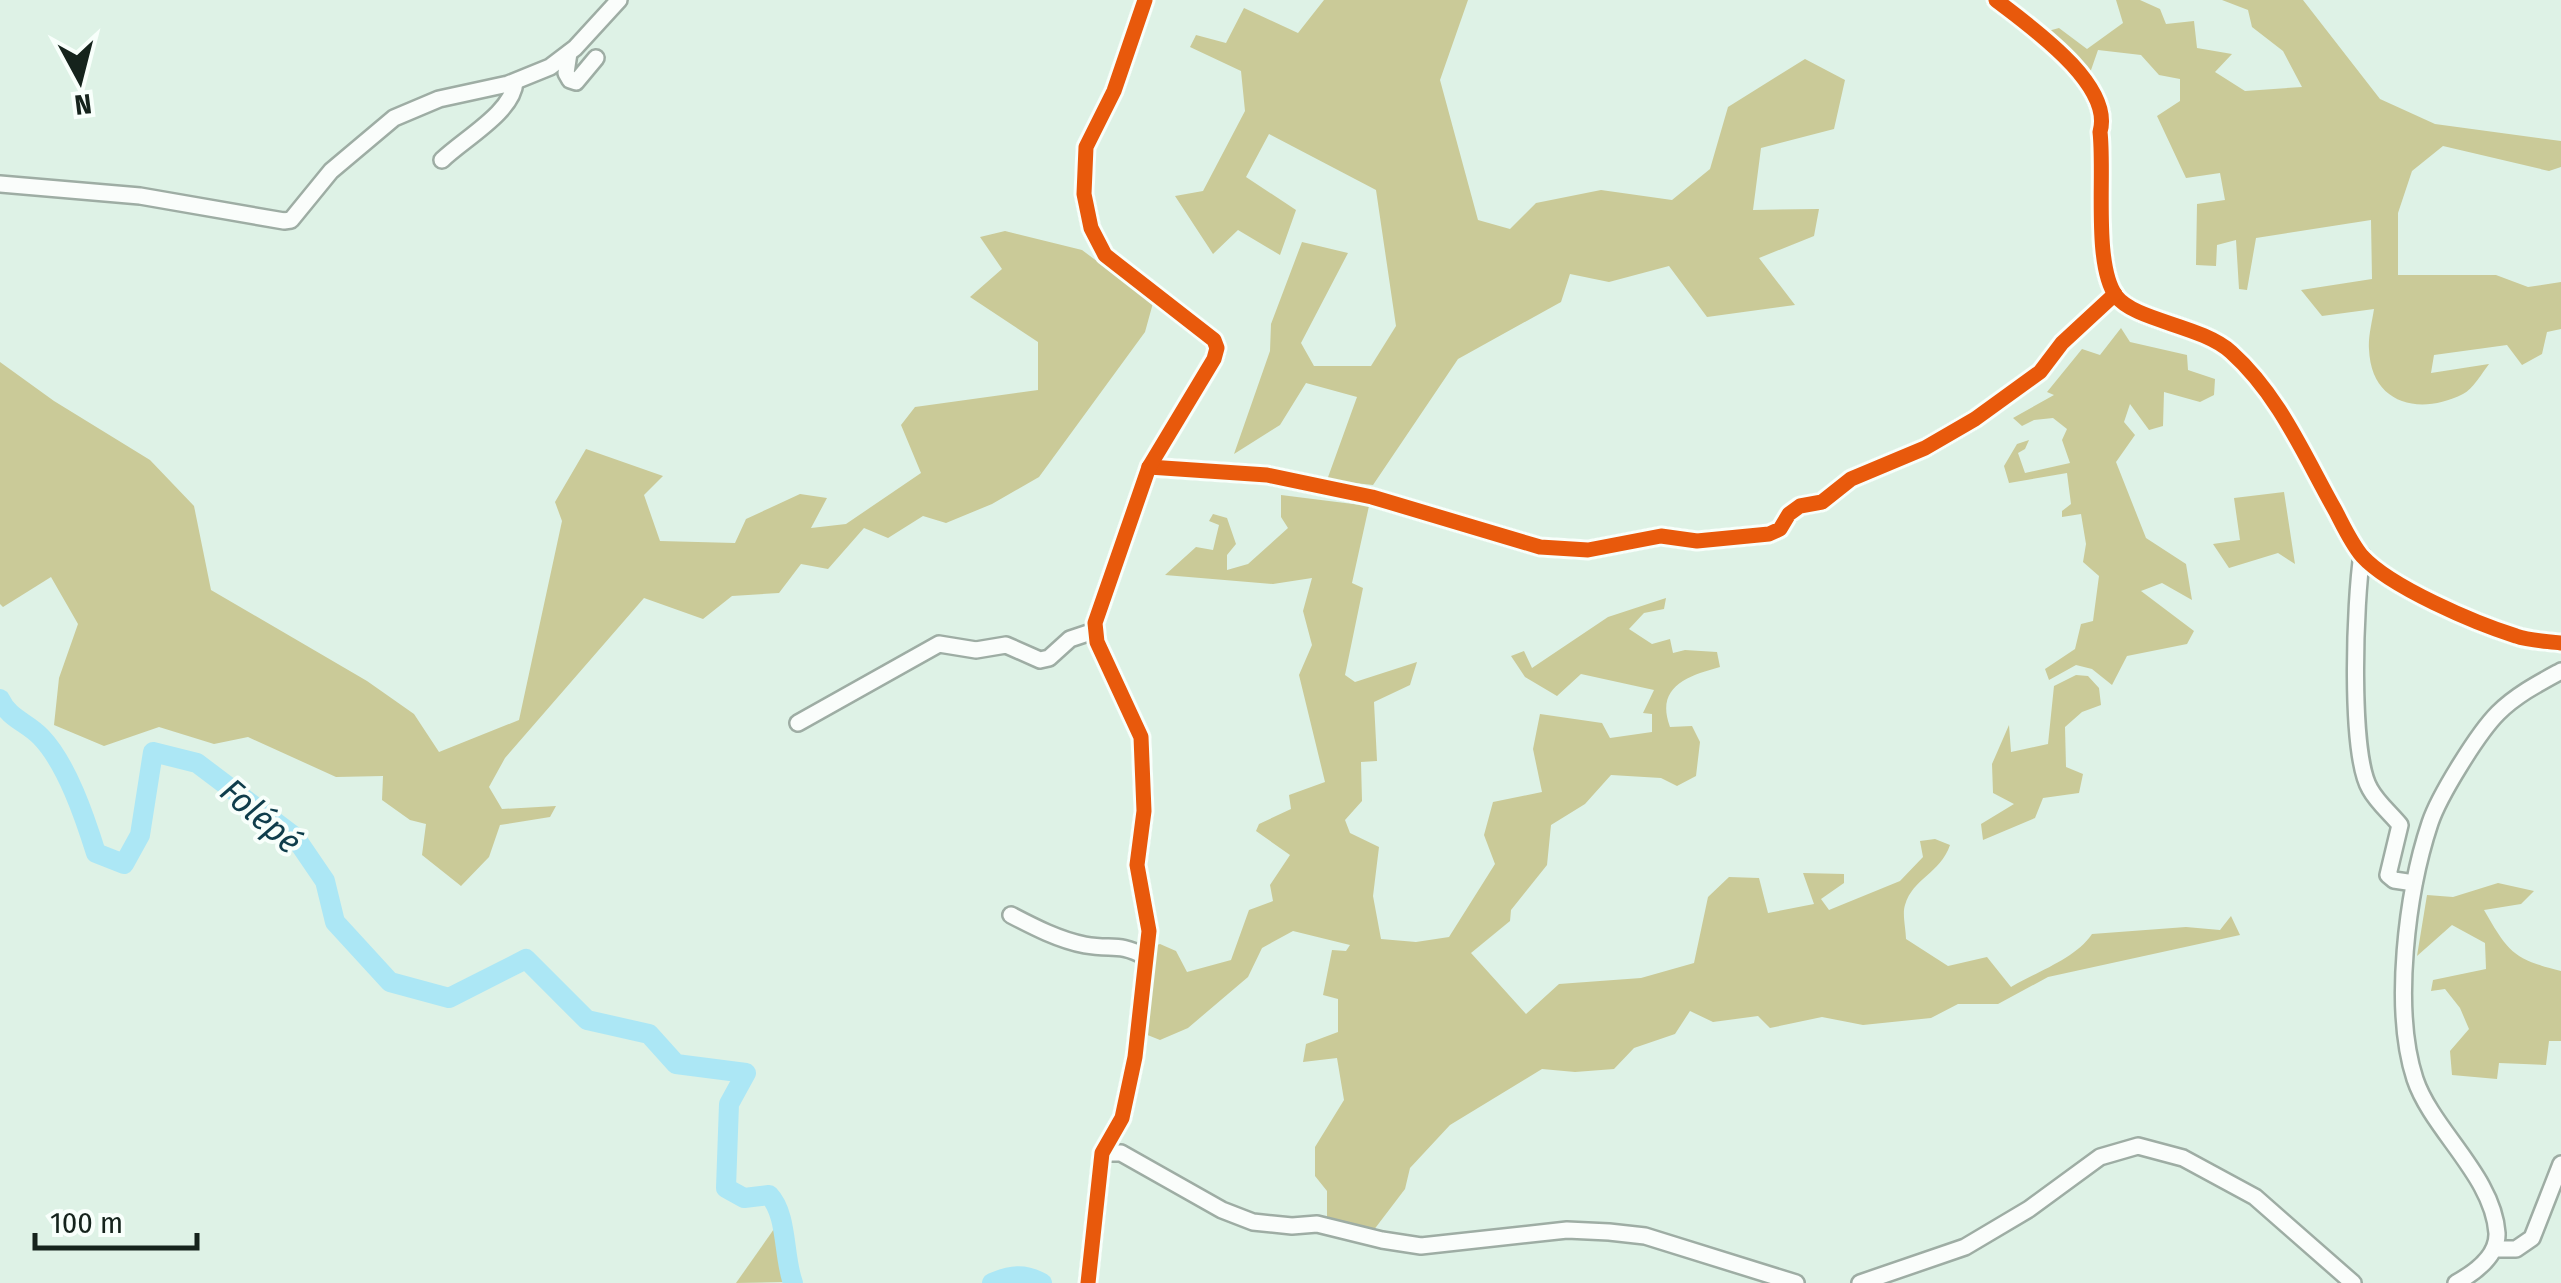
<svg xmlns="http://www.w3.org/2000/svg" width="2561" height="1283" viewBox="0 0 2561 1283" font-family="'Fira Sans Condensed',sans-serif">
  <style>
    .forest { fill: #caca98 }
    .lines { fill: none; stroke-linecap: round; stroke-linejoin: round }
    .river { stroke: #ace7f5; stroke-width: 20 }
    .minor-casing { stroke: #9eada4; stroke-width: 20 }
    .minor { stroke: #fafdfb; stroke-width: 15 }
    .cycleway-casing { stroke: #f8fffb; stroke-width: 21 }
    .cycleway { stroke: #e8590c; stroke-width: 15 }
    .labels { text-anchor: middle; stroke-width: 8; stroke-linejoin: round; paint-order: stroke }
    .water-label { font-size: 35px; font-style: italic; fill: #0f3d4b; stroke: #f8fffb }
  </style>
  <rect width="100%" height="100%" fill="#def2e6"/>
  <g class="forest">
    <polygon points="1324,0 1468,0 1440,80 1478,220 1510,229 1536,203 1601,190 1672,200 1710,169 1728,107 1805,59 1845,80 1834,129 1761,148 1753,210 1819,209 1814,236 1759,258 1795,305 1707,317 1669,266 1609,282 1570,274 1561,302 1458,359 1373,485 1327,480 1357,397 1306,383 1280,425 1234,454 1270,351 1271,324 1302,242 1348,253 1301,343 1314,366 1371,366 1396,326 1376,190 1269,134 1246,177 1296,210 1280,255 1238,230 1213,254 1175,196 1203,191 1245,111 1241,71 1190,47 1196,35 1226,43 1244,8 1298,33"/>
    <path d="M2116 0H2140L2160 9 2166 24 2194 21 2197 48 2232 54 2215 72 2245 91 2302 87 2283 51 2252 27 2248 10 2222 0H2303L2380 99 2435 124 2561 141V167L2549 171 2443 146 2412 171 2398 213V275H2496L2528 287 2561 282V329L2547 332 2542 354 2522 365 2507 345 2434 355 2431 373 2489 364C2482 373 2473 389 2463 394 2419 416 2371 404 2369 349 2368 337 2372 322 2374 309L2322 316 2301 290 2372 279 2371 220 2256 238 2247 290 2239 289 2236 240 2217 245 2216 266 2196 265 2197 204 2225 200 2220 173 2186 178 2157 116 2180 101V79L2159 75 2141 55 2098 50 2090 73 2048 31 2059 28 2087 49 2123 23Z"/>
    <polygon points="1005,231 1082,250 1153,303 1145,332 1039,477 992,504 946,523 923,516 888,538 864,528 828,569 801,564 779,593 732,596 703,619 644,598 505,758 489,787 502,809 556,806 550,817 500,825 489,857 461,886 422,855 426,824 410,820 382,800 383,776 336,777 248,737 214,744 159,727 104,746 54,725 59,678 78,624 51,577 3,607 0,604 0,362 54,401 150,460 194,506 211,590 367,681 414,714 439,752 519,720 562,521 555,502 586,449 663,476 644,495 660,541 735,543 746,519 800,494 827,498 811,528 846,524 921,473 901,425 915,407 1038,390 1038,342 970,297 1002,269 980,237"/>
    <polygon points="2121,328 2130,342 2187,355 2188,370 2215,379 2214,395 2200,402 2164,392 2163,426 2149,430 2130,404 2124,422 2135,435 2116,462 2146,538 2186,564 2192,600 2162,583 2141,591 2194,631 2187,644 2127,656 2112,685 2092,669 2076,665 2049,680 2045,669 2075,649 2081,624 2093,621 2099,576 2083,562 2086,544 2081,514 2062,517 2062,511 2071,504 2067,473 2009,483 2004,466 2017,444 2029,440 2025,449 2018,453 2025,473 2070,463 2062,440 2067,429 2053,418 2034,420 2022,426 2013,418 2054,395 2047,392 2082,349 2100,355"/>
    <polygon points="2284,492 2295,564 2278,553 2229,568 2213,544 2240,540 2234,498"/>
    <path d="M1281 495 1369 506 1352 583 1363 588 1345 675 1355 682 1417 662 1410 685 1374 702 1377 761 1361 762 1362 801 1345 820 1350 833 1379 847 1373 896 1381 939 1416 942 1449 937 1495 864 1484 835 1493 802 1542 792 1533 749 1540 714 1602 723 1610 738 1652 732V714L1643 713 1654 690 1581 674 1557 696 1525 677 1511 656 1524 651 1532 668 1608 617 1666 598 1664 609 1644 613 1629 629 1652 644 1670 639 1673 653 1685 650 1717 652 1720 667C1687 676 1655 687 1670 727L1692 726 1700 742 1696 776 1677 786 1661 778 1611 775 1585 804 1551 825 1547 865 1511 910 1510 921 1471 953 1526 1014 1559 984 1641 978 1694 963 1708 897 1729 877 1759 878 1768 913 1814 904 1803 873 1844 874V883L1821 899 1829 910 1900 881 1923 857 1920 841 1935 839 1950 845C1940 874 1913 878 1905 905 1902 914 1906 929 1906 939L1948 966 1987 957 2011 987C2038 971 2075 959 2092 934L2186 927 2220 930 2231 916 2240 935 2048 977 1998 1004H1958L1931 1018 1863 1025 1822 1017 1770 1028 1758 1016 1713 1022 1690 1011 1675 1034 1634 1048 1614 1069 1575 1072 1542 1069 1450 1125 1410 1168 1405 1189 1370 1235 1327 1224V1191L1315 1176V1147L1344 1100 1337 1058 1303 1062 1306 1044 1338 1032V999L1323 995 1332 950 1346 951 1350 945 1293 931 1262 948 1248 977 1188 1028 1160 1040 1140 1032 1139 951 1160 944 1176 951 1187 972 1231 960 1249 910 1273 901 1270 885 1290 855 1256 831 1259 824 1291 809 1289 795 1325 782 1299 675 1312 645 1303 611 1312 578 1273 584 1165 575 1196 547 1213 550 1219 525 1209 521 1213 514 1227 518 1236 544 1227 555V570L1248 564 1288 528 1281 517Z"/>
    <polygon points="2076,675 2088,676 2099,688 2101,705 2082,712 2065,727 2066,767 2083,774 2079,793 2043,798 2035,818 1983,840 1981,824 2014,804 1993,793 1992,764 2009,725 2011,752 2048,744 2054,686"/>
    <path d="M2498 883 2534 891 2521 904 2484 910C2509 953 2513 959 2561 971V1041H2549L2546 1065 2499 1063 2497 1079 2452 1075 2450 1051 2469 1029 2460 1008 2445 989 2431 991 2433 980 2486 969 2485 943 2452 925 2417 956 2427 895 2453 897Z"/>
    <polygon points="774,1229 784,1282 736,1283"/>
  </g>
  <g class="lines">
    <g class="river">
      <path d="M0 699C9 719 27 722 41 737 67 764 85 818 96 853L124 864 140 835 153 752 197 763 295 837 325 881 335 922 390 982 449 998 526 959 587 1020 649 1034 676 1064 746 1073 729 1104 726 1188 744 1198 769 1195C788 1215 783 1256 793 1283"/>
      <path d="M992 1283C1011 1275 1024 1273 1042 1283"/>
    </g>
    <defs>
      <g id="minor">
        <path d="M1996 0C2028 25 2114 84 2100 132 2105 174 2093 264 2116 296 2135 321 2201 325 2231 352 2279 395 2304 455 2335 510 2343 525 2351 543 2362 556 2390 587 2475 623 2516 636 2530 641 2546 641 2561 643"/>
        <polyline points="569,53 566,73 570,80 576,82 596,58"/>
        <path d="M442 160C465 138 513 112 515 82"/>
        <polyline points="0,184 140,196 284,221 291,220 331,171 394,118 439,99 508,84 550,67 575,48 619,0"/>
        <polyline points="1149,467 1267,475 1372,497 1540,547 1588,550 1661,536 1697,541 1769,534 1780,529 1789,514 1800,506 1822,502 1851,479 1925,448 1975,419 2040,372 2062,343 2115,294"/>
        <path d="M2362 555C2355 599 2349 754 2370 789 2377 802 2390 813 2400 825L2388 875 2394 880 2414 883"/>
        <polyline points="798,723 939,644 976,650 1006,645 1040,660 1049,658 1070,639 1094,631"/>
        <path d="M1011 915C1034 927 1059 940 1085 945 1113 950 1118 942 1146 957"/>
        <polyline points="1102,1153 1121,1153 1222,1210 1253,1222 1292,1226 1317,1224 1382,1240 1421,1246 1567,1230 1609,1232 1645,1236 1796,1283"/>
        <polyline points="2494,1249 2516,1249 2532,1238 2561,1164"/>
        <polyline points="1088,1283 1102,1153 1122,1118 1135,1057 1149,931 1137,865 1144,811 1141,737 1097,642 1095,623 1149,467 1214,359 1217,348 1214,340 1105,255 1091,228 1084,194 1086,147 1114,91 1145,0"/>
        <polyline points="1860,1283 1965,1247 2029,1209 2100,1157 2138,1146 2183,1158 2255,1197 2353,1283"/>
        <path d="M2456 1283C2474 1273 2498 1256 2497 1233 2493 1176 2432 1130 2415 1079 2392 1009 2407 892 2430 823 2439 796 2478 733 2498 713 2516 695 2539 683 2561 671"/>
      </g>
    </defs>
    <use href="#minor" class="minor-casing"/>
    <use href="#minor" class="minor"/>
    <defs>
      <g id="cycleway">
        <path d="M1996 0C2028 25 2114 84 2100 132 2105 174 2093 264 2116 296 2135 321 2201 325 2231 352 2279 395 2304 455 2335 510 2343 525 2351 543 2362 556 2390 587 2475 623 2516 636 2530 641 2546 641 2561 643"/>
        <polyline points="1149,467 1267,475 1372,497 1540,547 1588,550 1661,536 1697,541 1769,534 1780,529 1789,514 1800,506 1822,502 1851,479 1925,448 1975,419 2040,372 2062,343 2115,294"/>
        <polyline points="1088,1283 1102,1153 1122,1118 1135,1057 1149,931 1137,865 1144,811 1141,737 1097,642 1095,623 1149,467 1214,359 1217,348 1214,340 1105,255 1091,228 1084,194 1086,147 1114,91 1145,0"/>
      </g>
    </defs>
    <use href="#cycleway" class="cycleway-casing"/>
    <use href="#cycleway" class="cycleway"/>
  </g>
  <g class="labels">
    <g class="water-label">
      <text transform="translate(261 816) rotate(41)" y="12">Folépé</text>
    </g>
  </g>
  <g transform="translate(80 80) rotate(173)" stroke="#f8fffb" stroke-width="8" paint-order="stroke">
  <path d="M0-8L18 38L0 25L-18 38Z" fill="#15231c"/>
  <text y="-15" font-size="28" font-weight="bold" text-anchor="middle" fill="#15231c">N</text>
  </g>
  <path d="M35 1233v15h162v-15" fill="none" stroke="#15231c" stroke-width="5"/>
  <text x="50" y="1233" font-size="30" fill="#15231c" stroke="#f8fffb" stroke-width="8" paint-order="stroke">100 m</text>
</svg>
